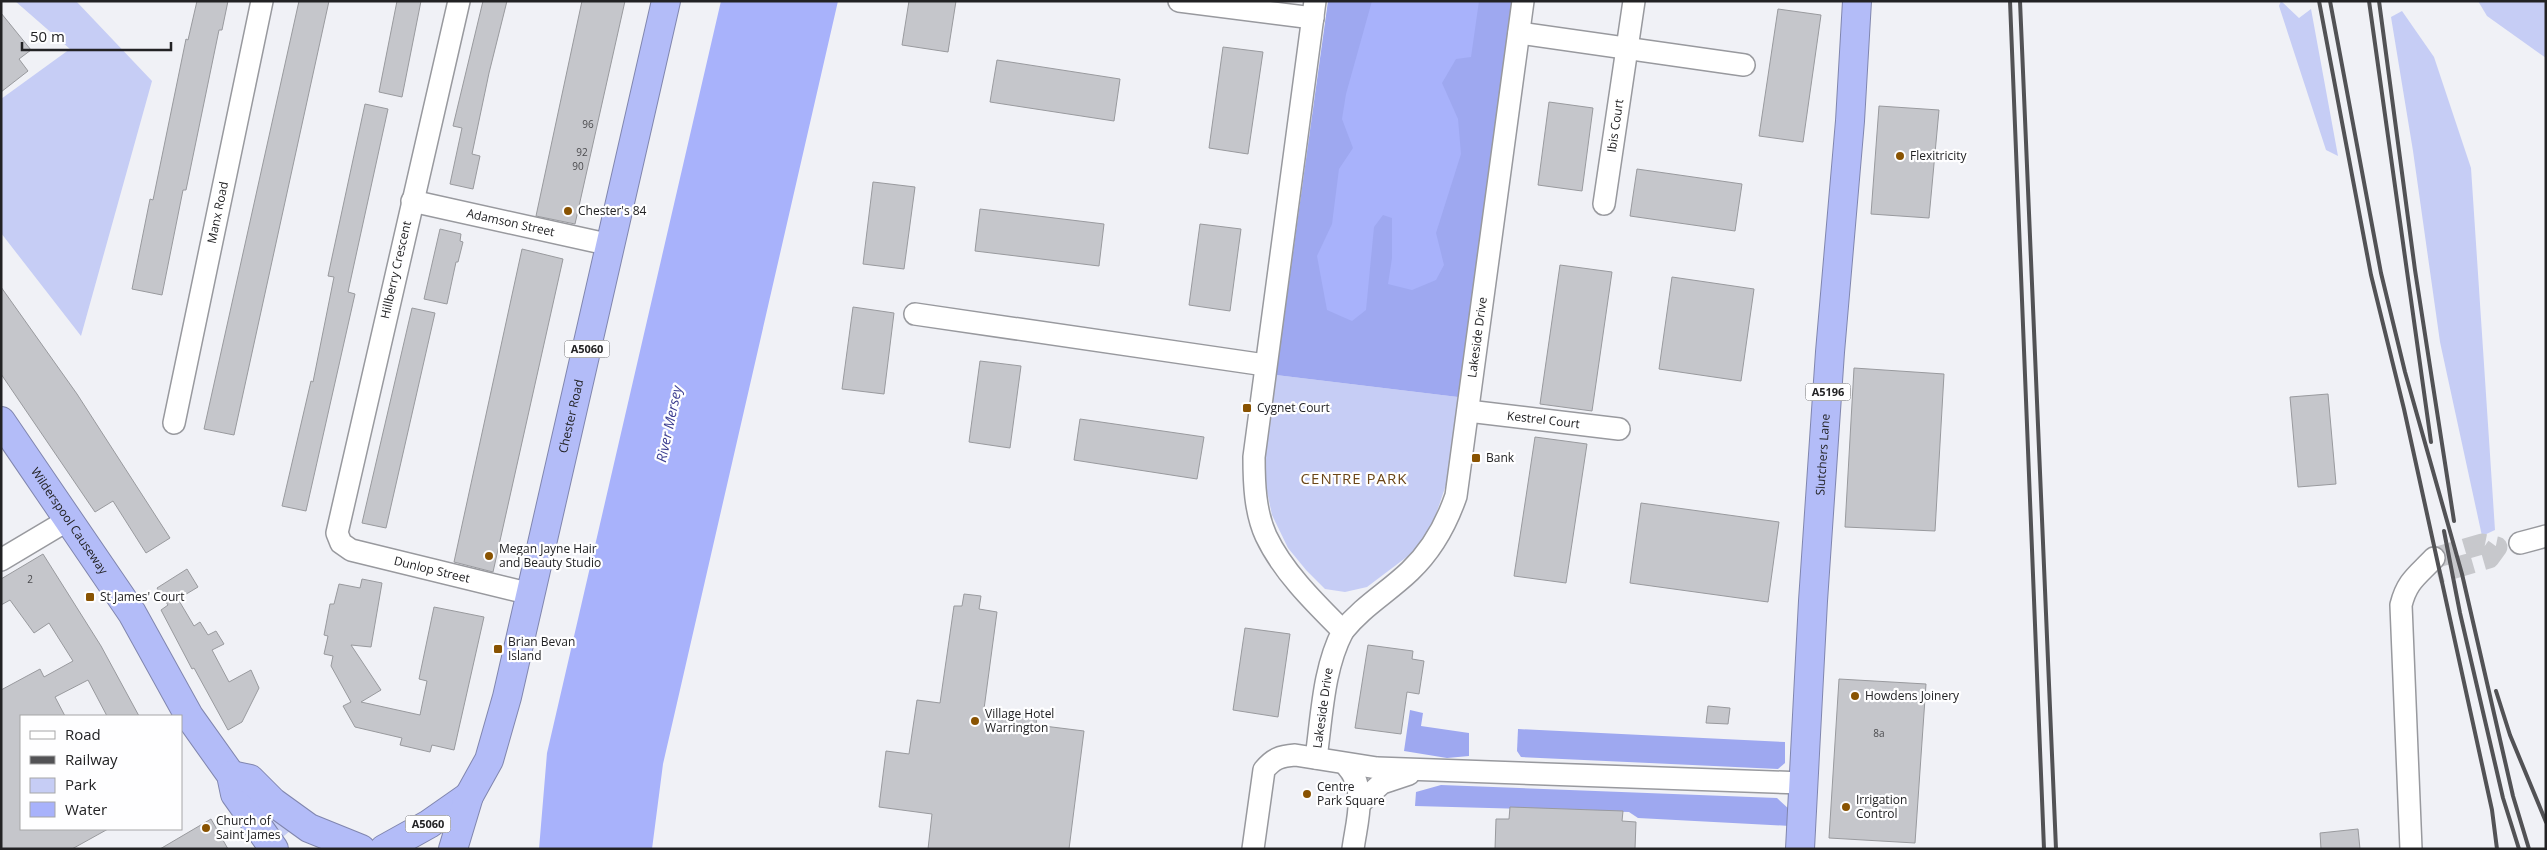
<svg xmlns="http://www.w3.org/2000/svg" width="2547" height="850" viewBox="0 0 2547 850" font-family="'Open Sans',sans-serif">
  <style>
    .green { fill: #c6cdf5 }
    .forest { fill: #9ea8f0 }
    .water { fill: #a8b2fb }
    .building { fill: #c5c6cb; stroke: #999a9e }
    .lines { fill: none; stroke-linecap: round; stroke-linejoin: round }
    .street-tunnel { stroke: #c7c8cc; stroke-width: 21; stroke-dasharray: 21 11; stroke-linecap: butt }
    .street-casing { stroke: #98999e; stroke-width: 24 }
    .highway-casing { stroke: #8086ae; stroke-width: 30 }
    .street { stroke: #fff; stroke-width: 21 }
    .highway { stroke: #b3bcf8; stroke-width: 28 }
    .rail { stroke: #525255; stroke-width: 4 }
    .poi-dot { fill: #895302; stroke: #fefeff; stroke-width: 2 }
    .labels { text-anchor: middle; stroke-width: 4.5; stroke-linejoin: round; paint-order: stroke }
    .number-label { font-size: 10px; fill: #4b4b4e }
    .shield { fill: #fefeff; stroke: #646466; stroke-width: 1 }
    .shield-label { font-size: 11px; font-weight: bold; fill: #222224 }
    .street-label { font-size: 12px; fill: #222224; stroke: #fefeff }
    .poi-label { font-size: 12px; fill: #222224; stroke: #fefeff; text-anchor: start }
    .water-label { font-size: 14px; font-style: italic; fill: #3b3d90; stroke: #fefeff }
    .quarter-label { font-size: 15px; letter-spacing: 1px; fill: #6c4617; stroke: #fefeff }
  </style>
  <rect width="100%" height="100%" fill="#f0f1f6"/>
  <g class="green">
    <polygon points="15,1 76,1 152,81 81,336 1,233 1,99 70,49"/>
    <polygon points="2281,1 2299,18 2311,9 2338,156 2326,150 2279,6"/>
    <polygon points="2478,1 2546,1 2546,58 2487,16"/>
    <polygon points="2402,11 2434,57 2471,168 2495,530 2482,536 2440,342 2413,151 2391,17"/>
    <polygon points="1276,375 1458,397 1448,479 1432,526 1412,553 1367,587 1345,592 1325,589 1306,570 1288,548 1272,515 1265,482 1265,453"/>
    <polygon points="250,795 272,818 290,831 279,840"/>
  </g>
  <g class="forest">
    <polygon points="1328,1 1514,1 1458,397 1276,375"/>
    <polygon points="1410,710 1423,713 1421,726 1469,733 1469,756 1447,758 1404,751"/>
    <polygon points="1518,729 1785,742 1785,763 1778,769 1521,757 1517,751"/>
    <polygon points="1441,785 1777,798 1790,810 1790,826 1638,818 1629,812 1415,806 1416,792"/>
  </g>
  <g class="water">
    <polygon points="721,1 838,1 663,764 652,849 539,849 547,753"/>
    <polygon points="1372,1 1479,1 1471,57 1456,59 1442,83 1458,119 1461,154 1436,233 1444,265 1436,280 1412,290 1388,284 1392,258 1392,218 1383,215 1374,227 1366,310 1352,321 1327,310 1317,256 1332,224 1339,169 1353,148 1342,119 1346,94"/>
  </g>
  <g class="building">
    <polygon points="197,1 228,1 222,30 219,30 186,190 183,190 162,295 132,289 150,199 153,200 186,39 188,40"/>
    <polygon points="299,1 329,1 234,435 204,429"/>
    <polygon points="397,1 421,1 402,97 379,92"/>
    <polygon points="483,1 507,1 489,73 472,154 480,156 473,189 450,184 462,128 453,126"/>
    <polygon points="582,1 625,1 575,224 536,216"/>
    <polygon points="909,1 956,1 948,52 902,45"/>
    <polygon points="1778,9 1821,15 1803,142 1759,136"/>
    <polygon points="1,13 31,50 19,59 28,71 1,92"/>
    <polygon points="1223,47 1263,52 1248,154 1209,148"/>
    <polygon points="997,60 1120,79 1114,121 990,102"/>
    <polygon points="1549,102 1593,108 1582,191 1538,185"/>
    <polygon points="365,104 388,109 348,292 355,294 306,511 282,506 311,381 313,382 334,277 328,276"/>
    <polygon points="1879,106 1939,110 1929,218 1871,214"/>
    <polygon points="1637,169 1742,184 1735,231 1630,216"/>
    <polygon points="873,182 915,187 904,269 863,264"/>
    <polygon points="980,209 1104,224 1099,266 975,251"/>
    <polygon points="1200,224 1241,229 1230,311 1189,305"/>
    <polygon points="440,229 461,234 460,241 463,242 458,262 456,262 447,304 424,299"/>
    <polygon points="522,249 563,259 493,572 454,562"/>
    <polygon points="1560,265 1612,272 1592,411 1540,404"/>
    <polygon points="1672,277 1754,289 1741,381 1659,369"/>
    <polygon points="1,287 77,394 170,538 146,553 113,501 95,512 1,374"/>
    <polygon points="853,307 894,313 884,394 842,389"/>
    <polygon points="412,308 435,313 386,528 362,523"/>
    <polygon points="980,361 1021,366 1010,448 969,442"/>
    <polygon points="1854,368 1944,374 1935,531 1845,527"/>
    <polygon points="2328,394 2336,484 2298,487 2290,397"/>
    <polygon points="1080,419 1204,437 1197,479 1074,460"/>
    <polygon points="1535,437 1587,444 1566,583 1514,576"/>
    <polygon points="1641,503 1779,522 1768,602 1630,583"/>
    <polygon points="43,554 101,646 139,716 107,716 88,680 55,697 65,716 21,716 21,829 108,829 72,849 1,849 1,690 40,669 44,677 73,661 49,623 34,633 10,600 1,605 1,579"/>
    <polygon points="187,569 198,587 178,599 194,626 200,622 208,635 216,631 224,644 212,650 229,682 251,670 259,688 242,722 228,730 194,668 192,669 161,610 168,605 157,588"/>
    <polygon points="362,579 382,583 371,647 351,645 381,690 361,702 420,715 427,681 419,679 434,607 484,617 454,750 432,745 430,752 400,745 402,738 355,727 343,706 351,702 331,666 333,656 324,654 328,636 324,635 330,604 334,604 339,584 360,588"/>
    <polygon points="964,594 981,596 979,609 997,612 984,709 1037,716 1036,725 1084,731 1069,849 928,849 932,814 879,807 886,751 909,754 917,700 940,703 954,606 962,606"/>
    <polygon points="1245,628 1290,634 1278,717 1233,710"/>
    <polygon points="1368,645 1413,651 1412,659 1424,661 1419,694 1407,692 1401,734 1355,728"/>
    <polygon points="1839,679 1926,684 1915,843 1829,838"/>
    <polygon points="1708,706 1730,708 1728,724 1706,723"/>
    <polygon points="1510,807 1623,811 1622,821 1636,822 1635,849 1495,849 1496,819 1509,819"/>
    <polygon points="211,819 228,849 160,849"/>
    <polygon points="2358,829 2360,849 2321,849 2320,833"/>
  </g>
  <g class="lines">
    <polyline class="street-tunnel" points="2434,558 2482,544 2497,547 2489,558 2437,573"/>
    <defs>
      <g id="street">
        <path id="s1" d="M459 1 337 533 341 543 351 550 531 594"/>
        <polyline points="1179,1 1313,18"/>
        <path d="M1315 1 1254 457C1254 483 1255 512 1266 536 1283 572 1315 603 1343 631 1323 669 1322 716 1316 758"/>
        <polyline points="1519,33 1744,65"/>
        <path id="s2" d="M412 201 611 245"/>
        <path id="s3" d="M1604 204 1634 1"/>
        <polyline points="915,314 1265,365"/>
        <path id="s4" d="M1468 411 1619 429"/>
        <path id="s5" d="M174 423 262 1"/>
        <polyline points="2520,543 2546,536"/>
        <polyline points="1,560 68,520"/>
        <path id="s6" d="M1343 631C1363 606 1387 593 1410 571 1432 550 1446 525 1456 496L1523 1"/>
        <path d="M1346 765C1368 789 1357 819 1353 849"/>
        <polyline points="1359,804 1382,783 1409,774"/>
        <path d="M1253 849 1264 770C1273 759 1280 756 1295 755L1377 768 1803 783"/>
        <path d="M2411 849 2401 605C2407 581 2417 576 2434 558"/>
      </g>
      <g id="highway">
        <path id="s7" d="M1 421 132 613 189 716 231 775 235 794 274 849"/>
        <polyline points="231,775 250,779 273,802 309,828 361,849"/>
        <polyline points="384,849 429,824 469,796"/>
        <path id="s8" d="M453 849 469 796 489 760 507 697 666 1"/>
        <path id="s9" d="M1800 849 1813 601 1830 352 1850 121 1857 1"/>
      </g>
    </defs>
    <use href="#street" class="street-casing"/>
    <use href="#highway" class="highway-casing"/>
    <use href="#street" class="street"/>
    <use href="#highway" class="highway"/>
    <g class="rail">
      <polyline points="2010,1 2044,849"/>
      <polyline points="2020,1 2056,849"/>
      <polyline points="2319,1 2371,275 2404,409 2492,810 2497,849"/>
      <polyline points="2330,1 2381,273 2405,372 2462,574 2513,796 2529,849"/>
      <polyline points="2369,1 2431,442"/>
      <polyline points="2379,1 2415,270 2454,521"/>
      <polyline points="2444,531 2460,613 2503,798 2519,849"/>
      <polyline points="2496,691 2510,735 2546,822"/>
    </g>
  </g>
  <g class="poi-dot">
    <circle cx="1900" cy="156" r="5"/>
    <circle cx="568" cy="211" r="5"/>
    <rect x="1242" y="403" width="10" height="10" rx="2.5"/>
    <rect x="1471" y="453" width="10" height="10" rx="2.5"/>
    <circle cx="489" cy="556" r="5"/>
    <rect x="85" y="592" width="10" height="10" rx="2.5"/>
    <rect x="493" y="644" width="10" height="10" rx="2.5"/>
    <circle cx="1855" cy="696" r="5"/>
    <circle cx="975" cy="721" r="5"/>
    <circle cx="1307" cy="794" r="5"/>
    <circle cx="1846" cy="807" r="5"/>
    <circle cx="206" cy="828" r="5"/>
  </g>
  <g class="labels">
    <g class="number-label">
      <text x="588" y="128">96</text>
      <text x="582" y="156">92</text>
      <text x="578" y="170">90</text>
      <text x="30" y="583">2</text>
      <text x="1879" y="737">8a</text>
    </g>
    <g class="shield">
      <rect x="564.5" y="340.5" width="45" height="17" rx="4"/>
      <rect x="1805.5" y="383.5" width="45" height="17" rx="4"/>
      <rect x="405.5" y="815.5" width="45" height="17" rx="4"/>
    </g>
    <g class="shield-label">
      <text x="587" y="353">A5060</text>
      <text x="1828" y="396">A5196</text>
      <text x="428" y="828">A5060</text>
    </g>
    <g class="street-label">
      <text dy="4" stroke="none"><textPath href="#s3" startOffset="79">Ibis Court</textPath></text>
      <text dy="4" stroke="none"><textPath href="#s5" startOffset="215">Manx Road</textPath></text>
      <text dy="4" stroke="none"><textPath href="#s2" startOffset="101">Adamson Street</textPath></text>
      <text transform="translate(396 270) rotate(-77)" y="4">Hillberry Crescent</text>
      <text dy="4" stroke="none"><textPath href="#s6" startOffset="339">Lakeside Drive</textPath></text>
      <text dy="4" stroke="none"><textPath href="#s8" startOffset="450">Chester Road</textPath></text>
      <text dy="4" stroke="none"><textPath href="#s4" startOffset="76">Kestrel Court</textPath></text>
      <text dy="4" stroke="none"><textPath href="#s9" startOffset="395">Slutchers Lane</textPath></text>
      <text dy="4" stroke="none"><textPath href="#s7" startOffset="121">Wilderspool Causeway</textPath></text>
      <text dy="4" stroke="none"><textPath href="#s1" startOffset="652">Dunlop Street</textPath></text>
      <text transform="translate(1323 708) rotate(-82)" y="4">Lakeside Drive</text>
    </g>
    <g class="poi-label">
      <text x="1910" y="160">Flexitricity</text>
      <text x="578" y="215">Chester's 84</text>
      <text x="1257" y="412">Cygnet Court</text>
      <text x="1486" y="462">Bank</text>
      <text x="499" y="553">Megan Jayne Hair<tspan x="499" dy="14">and Beauty Studio</tspan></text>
      <text x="100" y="601">St James' Court</text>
      <text x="508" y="646">Brian Bevan<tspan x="508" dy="14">Island</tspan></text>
      <text x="1865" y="700">Howdens Joinery</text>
      <text x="985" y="718">Village Hotel<tspan x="985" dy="14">Warrington</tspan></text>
      <text x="1317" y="791">Centre<tspan x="1317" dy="14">Park Square</tspan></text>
      <text x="1856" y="804">Irrigation<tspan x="1856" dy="14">Control</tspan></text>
      <text x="216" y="825">Church of<tspan x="216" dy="14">Saint James</tspan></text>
    </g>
    <g class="water-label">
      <text transform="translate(669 424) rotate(-78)" y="5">River Mersey</text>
    </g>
    <g class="quarter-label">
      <text x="1354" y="484">CENTRE PARK</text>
    </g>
  </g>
  <rect width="2547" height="850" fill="none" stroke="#222224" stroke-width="5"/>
  <rect x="20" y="715" width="162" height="115" fill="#fefeff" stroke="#a6a6a7"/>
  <rect x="30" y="731" width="25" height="8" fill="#ffffff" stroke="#a6a6a7"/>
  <text x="65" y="740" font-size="15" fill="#222224">Road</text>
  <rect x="30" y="756" width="25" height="8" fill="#525255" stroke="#a6a6a7"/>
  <text x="65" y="765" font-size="15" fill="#222224">Railway</text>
  <rect x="30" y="778" width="25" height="15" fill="#c6cdf5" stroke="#a6a6a7"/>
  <text x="65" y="790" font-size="15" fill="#222224">Park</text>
  <rect x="30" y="802" width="25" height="15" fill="#a8b2fb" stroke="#a6a6a7"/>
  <text x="65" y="815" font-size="15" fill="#222224">Water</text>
  <path d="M22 42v8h149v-8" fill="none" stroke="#222224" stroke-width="2.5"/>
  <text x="30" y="42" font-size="15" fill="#222224" stroke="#fefeff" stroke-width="4" paint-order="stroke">50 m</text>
</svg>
